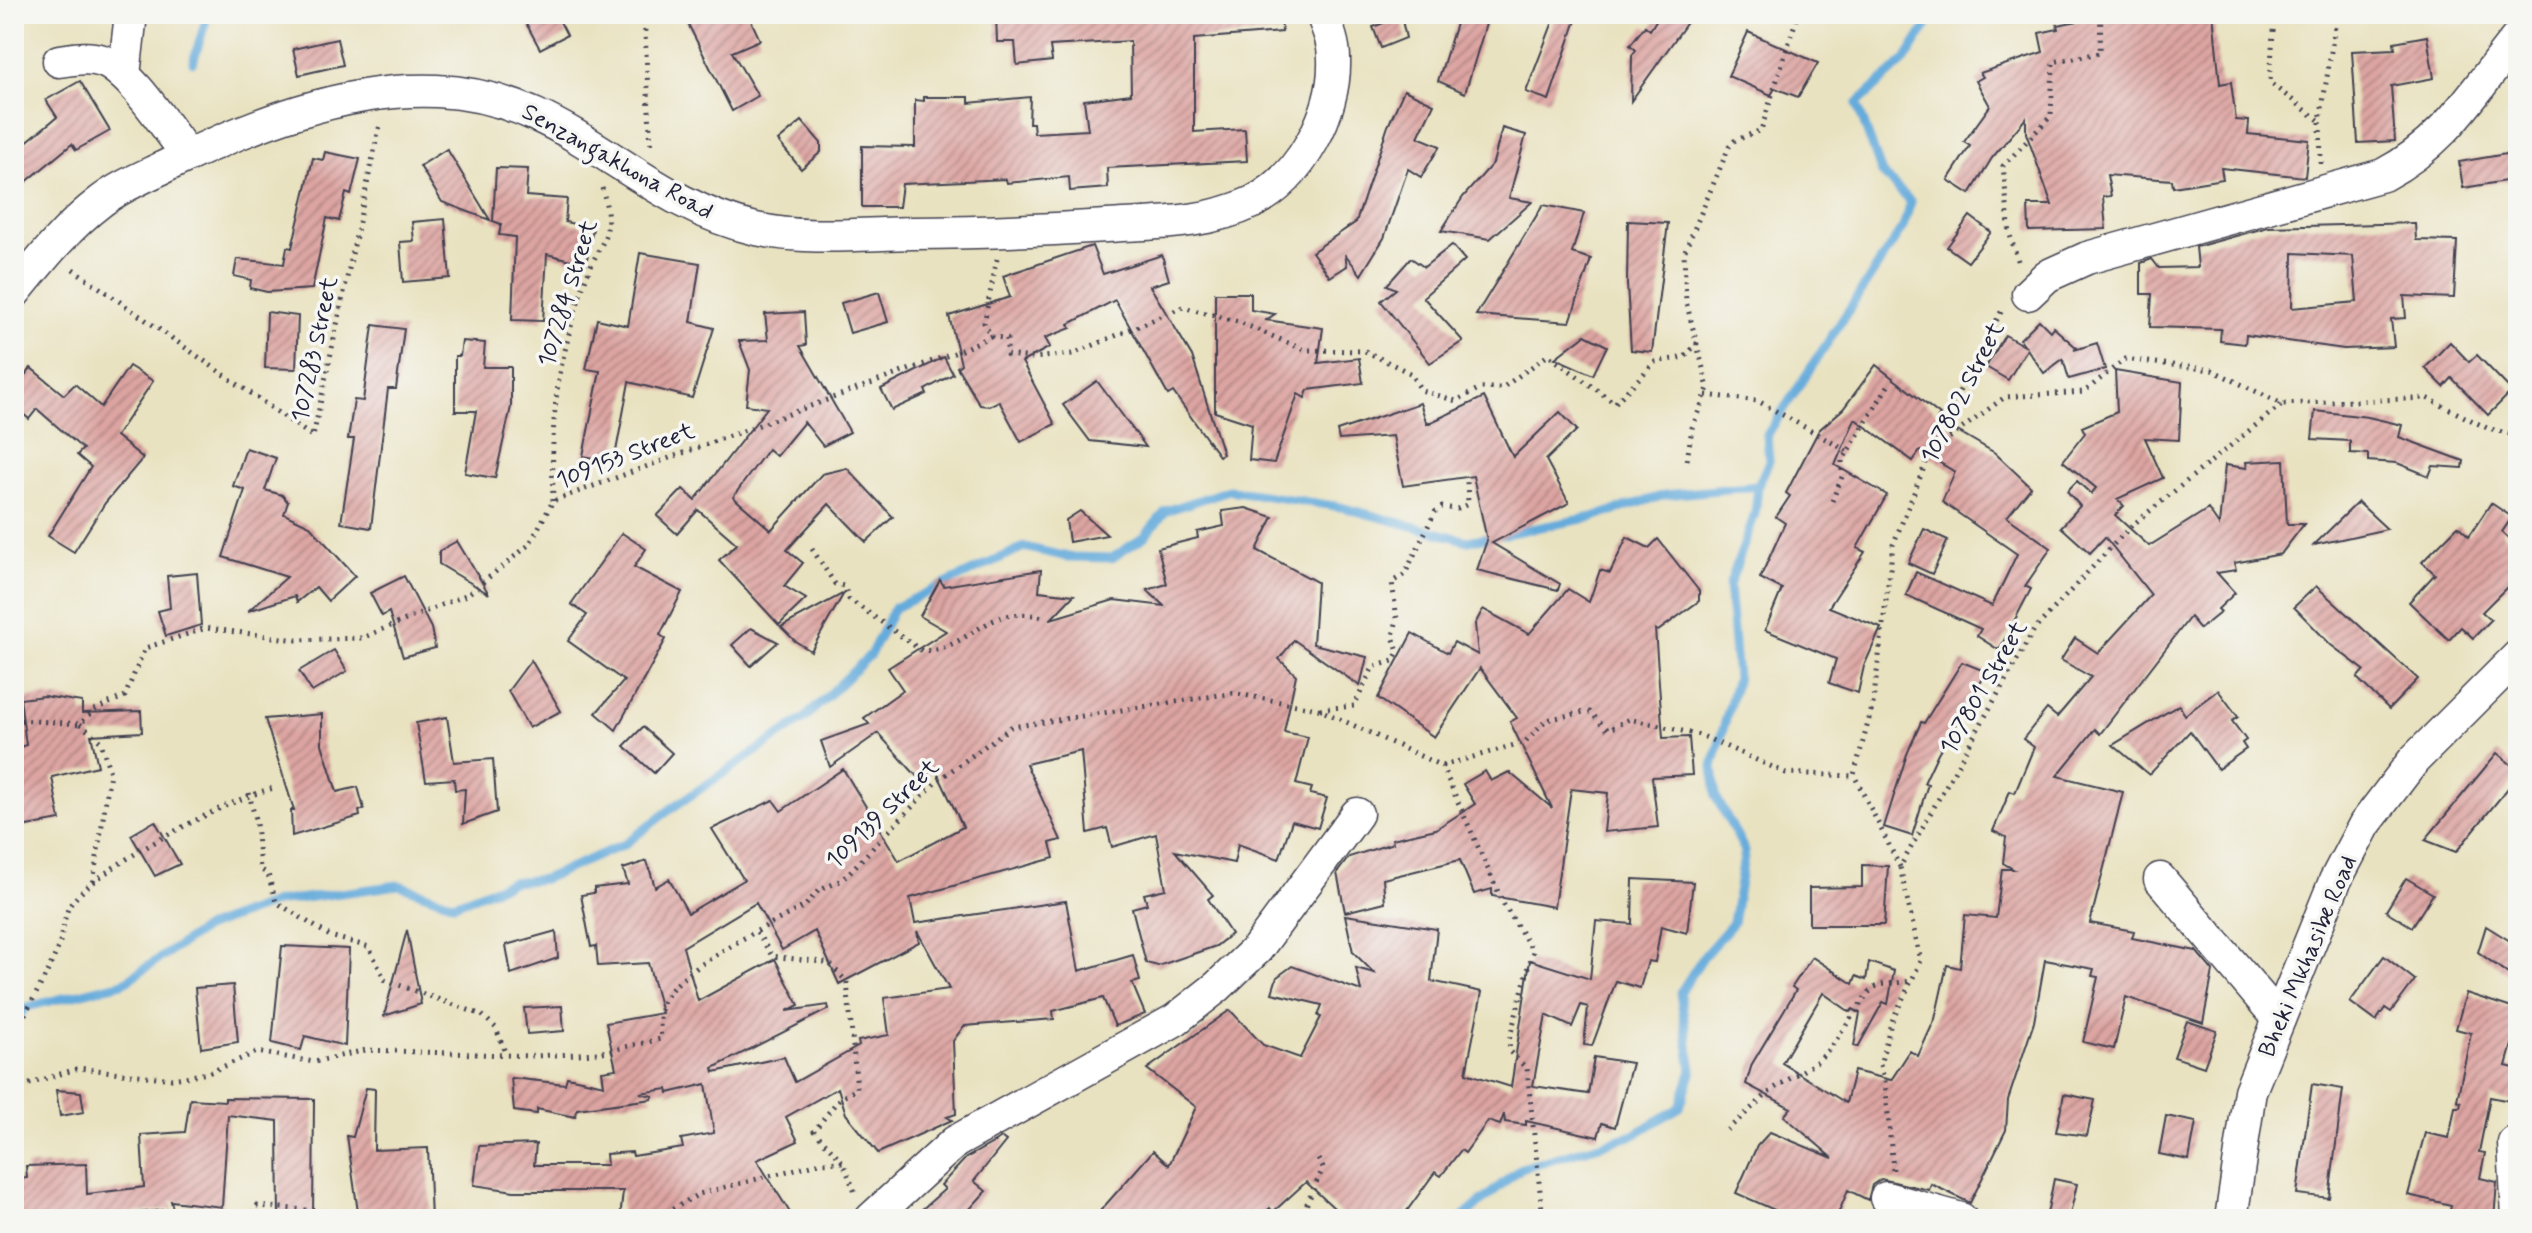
<svg xmlns="http://www.w3.org/2000/svg" width="2532" height="1233" viewBox="0 0 2532 1233" font-family="Mynerve,sans-serif">
  <style>
    .lines { fill: none; stroke-linecap: round; stroke-linejoin: round }
    .stream { stroke: #65abdb; stroke-width: 9 }
    .building { fill: url(#building-hatch); fill-rule: evenodd }
    .minor-casing { stroke: #403f4f; stroke-width: 35 }
    .path { stroke: #403f4f; stroke-width: 5; stroke-dasharray: 2 6; stroke-linecap: butt }
    .minor { stroke: #fff; stroke-width: 32 }
    .labels { text-anchor: middle; stroke-width: 7; stroke-linejoin: round; paint-order: stroke }
    .street-label { font-size: 24px; fill: #22223b; stroke: #f6f6f2 }
  </style>
  <defs>
    <pattern id="building-hatch" width="6" height="6" patternUnits="userSpaceOnUse" patternTransform="scale(2)"><rect width="6" height="6" fill="#dda5a2"/><path d="M-1 1l2-2M0 6l6-6M5 7l2-2" fill="none" stroke="#b38685"/></pattern>
  </defs>
  <rect width="100%" height="100%" fill="#f6f6f2"/>
  <filter id="ink" filterUnits="userSpaceOnUse"><feTurbulence type="fractalNoise" baseFrequency=".0125" numOctaves="2"/><feDisplacementMap in="SourceGraphic" scale="16" xChannelSelector="R" yChannelSelector="G"/><feConvolveMatrix kernelMatrix="1 2 1 2 8 2 1 2 1" color-interpolation-filters="sRGB"/></filter>
  <filter id="wash" filterUnits="userSpaceOnUse"><feTurbulence type="fractalNoise" baseFrequency=".006" numOctaves="4" result="noise"/><feDisplacementMap in="SourceGraphic" scale="32" xChannelSelector="R" yChannelSelector="G"/><feGaussianBlur stdDeviation="1.8" result="paint"/><feColorMatrix in="noise" values="0 0 0 0 0 0 0 0 0 0 0 0 0 0 0 0 0 1.4 0 .05"/><feComposite in="paint" operator="in"/></filter>
  <g filter="url(#wash)">
    <rect width="100%" height="100%" fill="#e9e2c0"/>
    <g class="lines">
      <g class="stream">
        <polyline points="193,62 208,14"/>
        <polyline points="14,1021 27,1007 123,983 205,928 276,902 399,885 454,904 511,882 544,879 625,844 672,808 804,719 870,655 894,608 1024,547 1068,557 1112,558 1144,537 1166,511 1229,490 1341,507 1468,541 1593,517 1665,495 1758,486"/>
        <polyline points="1461,1219 1521,1168 1634,1135 1680,1107 1692,1070 1680,993 1703,957 1733,923 1745,851 1716,797 1713,766 1737,678 1729,586 1755,514 1758,486 1769,461 1767,435 1903,227 1911,202 1882,173 1857,104 1905,60 1934,14"/>
      </g>
    </g>
    <g id="blocks">
      <g class="building">
        <polygon points="521,14 556,14 567,35 540,49"/>
        <polygon points="683,14 748,14 760,40 732,52 758,96 732,111"/>
        <polygon points="996,14 1281,14 1282,32 1194,39 1194,132 1245,129 1247,161 1107,168 1108,188 1070,191 1069,177 1007,183 1006,179 902,184 899,207 862,207 862,146 915,147 915,100 924,101 924,97 969,97 969,103 1030,97 1029,123 1033,123 1034,133 1088,130 1084,100 1131,94 1130,41 1050,46 1052,61 1017,65 1015,42 997,42"/>
        <polygon points="1459,14 1489,14 1465,93 1438,81"/>
        <polygon points="1556,14 1578,14 1549,100 1526,92"/>
        <polygon points="1660,14 1693,14 1631,101 1632,55 1636,50 1630,45 1645,26 1650,30"/>
        <polygon points="2115,14 2213,14 2220,84 2231,82 2236,120 2249,121 2248,134 2309,140 2305,177 2221,168 2223,179 2173,187 2172,180 2107,175 2111,196 2103,197 2106,229 2029,231 2028,205 2052,205 2026,133 2026,118 1992,158 1970,194 1948,180 1970,146 1964,142 1990,106 1976,81 1983,77 1980,73 2043,52 2039,33 2058,29 2057,25"/>
        <polygon points="1401,16 1406,38 1381,48 1373,27"/>
        <polygon points="1748,32 1818,63 1798,97 1775,88 1771,95 1728,76"/>
        <polygon points="2427,36 2434,78 2391,86 2395,141 2358,143 2352,51 2395,49 2394,42"/>
        <polygon points="337,39 343,65 299,75 293,49"/>
        <polygon points="80,81 110,131 76,150 72,144 14,192 14,152 57,117 46,100"/>
        <polygon points="1404,90 1434,104 1418,137 1440,146 1421,177 1408,169 1384,238 1361,275 1345,254 1347,266 1330,277 1312,252 1356,222 1388,126"/>
        <polygon points="802,121 821,143 821,152 801,169 778,141"/>
        <polygon points="1502,128 1526,135 1509,198 1532,202 1490,239 1441,231 1463,197 1493,163"/>
        <polygon points="447,149 490,220 442,202 420,166"/>
        <polygon points="325,152 360,159 351,195 346,193 339,221 327,218 312,289 267,292 250,288 251,280 234,276 237,259 284,264 287,247 292,248 313,158 323,160"/>
        <polygon points="2518,152 2518,179 2463,188 2459,162"/>
        <polygon points="496,168 528,169 526,196 567,199 565,222 593,228 586,264 547,254 543,321 512,320 515,237 499,235 501,224 493,221"/>
        <polygon points="1543,205 1584,213 1572,253 1591,259 1570,322 1476,315"/>
        <polygon points="1970,216 1991,232 1968,262 1947,247"/>
        <polygon points="445,219 450,278 403,282 400,242 414,241 412,222"/>
        <polygon points="1628,221 1668,223 1652,352 1631,350 1627,284"/>
        <path d="M2415 223 2416 240 2457 241 2454 298 2404 296 2406 318 2391 319 2394 347 2344 349 2246 335 2245 344 2220 341 2221 329 2150 327 2152 294H2141V263L2152 259 2159 268 2198 267 2196 247 2268 227ZM2293 253 2353 256 2357 302 2292 308Z"/>
        <polygon points="1452,245 1465,260 1423,297 1463,341 1430,363 1381,301 1396,289 1387,285 1411,258 1424,267"/>
        <polygon points="1092,246 1103,274 1162,255 1169,280 1150,286 1192,356 1223,454 1219,456 1173,392 1168,395 1115,300 1069,324 1071,328 1045,338 1050,347 1022,362 1055,424 1021,442 999,401 989,406 980,405 957,367 961,364 949,316 1010,297 1003,276"/>
        <polygon points="640,253 700,263 691,322 714,328 692,398 629,382 614,462 583,456 600,371 586,369 597,319 628,326"/>
        <polygon points="879,292 888,322 850,333 841,303"/>
        <polygon points="1215,293 1251,293 1251,310 1275,314 1266,320 1323,328 1318,363 1359,358 1363,383 1308,390 1305,398 1298,394 1274,463 1249,460 1252,424 1215,412"/>
        <polygon points="267,312 298,316 296,369 265,368"/>
        <polygon points="804,312 806,345 800,346 850,432 823,446 804,422 776,456 768,449 733,497 771,530 822,474 847,468 893,517 866,542 829,504 787,550 803,563 784,586 806,599 779,625 719,560 737,544 698,510 677,534 657,516 683,489 695,500 767,408 746,405 750,370 739,341 768,340 765,314"/>
        <polygon points="2039,320 2050,331 2053,327 2077,348 2074,350 2097,343 2105,369 2069,379 2063,359 2044,373 2027,349 2008,380 1986,367 2005,335 2026,347 2020,339"/>
        <polygon points="373,325 404,329 396,389 388,389 371,528 341,523 354,439 348,439 354,400 363,401"/>
        <polygon points="1585,335 1607,346 1593,375 1555,358"/>
        <polygon points="462,341 485,343 483,367 511,367 511,407 495,478 465,473 476,411 455,411 455,356 460,356"/>
        <polygon points="2450,342 2469,362 2477,355 2512,391 2488,415 2452,378 2444,387 2425,368"/>
        <polygon points="944,357 953,374 925,390 927,394 892,410 881,389"/>
        <polygon points="1876,365 1940,415 1937,419 1995,453 2031,487 2007,517 2051,548 2025,586 2031,589 1999,650 1977,636 1981,629 1906,595 1916,572 1992,606 2017,554 1942,502 1955,472 1920,451 1913,461 1855,419 1835,465 1887,495 1857,548 1865,552 1829,607 1881,628 1864,666 1858,693 1829,683 1836,659 1765,630 1782,589 1760,578 1785,523 1776,517 1790,496 1786,493 1819,430 1843,409"/>
        <polygon points="129,366 153,381 116,436 143,458 105,503 74,552 48,536 91,467 77,455 83,449 37,409 29,419 14,406 14,388 31,368 64,395 75,384 101,407"/>
        <polygon points="2115,371 2182,382 2179,440 2145,438 2163,478 2117,499 2124,506 2115,515 2149,546 2208,509 2219,525 2225,465 2247,468 2246,462 2284,460 2287,524 2304,524 2281,554 2234,563 2236,570 2217,573 2235,593 2218,609 2221,612 2200,629 2190,617 2100,734 2095,729 2057,776 2123,792 2090,923 2134,931 2132,938 2196,951 2213,971 2203,1023 2126,997 2114,1049 2083,1042 2098,977 2092,976 2094,969 2045,960 2034,1022 2008,1100 2006,1130 1970,1203 1931,1184 1929,1190 1881,1179 1872,1185 1868,1200 1848,1190 1836,1219 1795,1219 1736,1193 1757,1146 1770,1132 1833,1158 1784,1116 1791,1108 1746,1084 1752,1064 1796,990 1792,987 1812,957 1853,984 1856,976 1866,980 1869,962 1894,971 1888,1004 1883,1002 1858,1047 1854,1046 1860,1013 1853,1009 1850,1012 1823,993 1782,1063 1846,1103 1854,1071 1891,1080 1910,1051 1918,1056 1935,1019 1947,965 1960,968 1965,915 1996,918 2002,869 2013,869 2003,863 2006,837 1993,831 2010,791 2015,793 2034,747 2023,739 2047,709 2057,717 2091,677 2061,660 2075,638 2098,653 2151,595 2105,537 2090,553 2061,527 2080,506 2067,491 2077,481 2091,494 2096,488 2063,461 2085,433 2082,427 2117,412"/>
        <polygon points="1097,381 1146,447 1090,441 1063,405"/>
        <polygon points="1484,397 1513,457 1560,412 1577,430 1546,460 1569,503 1492,543 1560,584 1558,590 1477,570 1487,540 1473,476 1403,486 1393,436 1339,440 1337,431 1420,403 1427,424"/>
        <polygon points="2315,411 2368,417 2402,425 2399,437 2464,461 2463,468 2433,466 2429,476 2397,463 2368,461 2368,454 2350,453 2350,441 2312,439"/>
        <polygon points="246,448 276,458 265,490 282,495 288,502 284,514 310,526 355,576 328,601 316,587 297,602 295,596 248,611 287,577 223,557 245,490 233,486"/>
        <polygon points="2358,502 2387,529 2314,545"/>
        <polygon points="2491,503 2512,517 2502,532 2518,547 2518,576 2482,612 2491,620 2473,638 2461,627 2449,640 2409,602 2435,574 2422,562 2458,526 2469,536"/>
        <path d="M1246 508 1273 517 1257 550 1317 582 1313 644 1367 657 1360 686 1294 640 1279 659 1296 675 1284 732 1308 737 1296 784 1312 788 1310 794 1327 798 1318 828 1292 821 1279 859 1238 844 1234 863 1175 851 1213 895 1208 899 1231 934 1216 946 1158 966 1146 963 1132 908 1147 904 1144 894 1166 889 1156 834 1112 847 1107 828 1088 833 1081 751 1026 764 1061 840 1050 843 1054 858 910 898 915 923 1066 901 1079 971 1133 955 1140 981 1132 983 1145 1014 1115 1026 1103 998 1053 1011 1054 1019 964 1026 953 1041 956 1114 947 1117 952 1120 878 1153 846 1114 838 1088 786 1117 798 1141 757 1160 794 1219H620L623 1191H514L474 1185 479 1146 536 1144 534 1165H607L606 1154 632 1152 633 1156 683 1148 681 1139 714 1133 706 1084 668 1093 667 1089 640 1093 653 1096 652 1099 577 1109 575 1117 537 1109V1114L514 1111 511 1078 565 1084 567 1077 604 1085 602 1071 616 1069 606 1023 662 1013 648 963 598 966 596 946 591 947 581 895 594 893V888L628 884 623 869 647 861 655 887 669 879 688 913 744 880 712 829 773 800 781 811 843 769 899 861 963 827 935 768 921 781 878 733 830 767 821 741 869 724 864 718 903 690 888 668 946 631 920 616 940 580 944 586 1041 570 1039 591 1074 595 1051 619 1114 600 1164 606 1147 590 1167 584 1158 548 1198 538 1197 532 1224 526 1222 511ZM756 903 782 950 815 931 839 984 919 942 917 931 949 989 884 998 889 1035 858 1041 859 1046 795 1082 784 1057 714 1072 713 1068 829 1009 828 1005 787 1011 799 1005 775 959 698 1001 683 947Z"/>
        <polygon points="1080,511 1107,535 1069,542 1066,520"/>
        <polygon points="1924,529 1948,540 1932,574 1908,563"/>
        <polygon points="622,533 646,549 634,567 682,592 660,635 666,639 616,730 596,713 624,681 568,641 587,615 571,604"/>
        <polygon points="1627,537 1649,548 1658,539 1699,591 1699,601 1658,631 1655,629 1663,738 1689,737 1692,775 1652,777 1658,827 1604,832 1608,793 1571,789 1554,907 1492,896 1492,889 1474,894 1460,860 1383,879 1385,902 1345,912 1337,873 1349,857 1393,843 1392,839 1436,829 1475,804 1463,784 1485,771 1491,781 1509,772 1552,808 1510,722 1517,718 1480,668 1434,737 1378,698 1412,633 1448,653 1454,642 1478,655 1475,624 1483,609 1529,634 1568,589 1589,602 1600,570 1610,573"/>
        <polygon points="457,541 489,594 439,564 439,551"/>
        <polygon points="197,573 201,625 166,636 158,611 170,608 167,576"/>
        <polygon points="404,576 431,628 435,648 403,657 389,612 382,616 370,593"/>
        <polygon points="2316,586 2418,679 2389,709 2357,678 2364,670 2331,645 2294,607"/>
        <polygon points="844,593 811,651 795,641 781,627"/>
        <polygon points="751,628 778,642 751,666 732,645"/>
        <polygon points="334,650 347,671 312,692 299,671"/>
        <polygon points="531,660 561,711 529,728 508,691"/>
        <polygon points="1962,662 1987,672 1938,753 1924,783 1928,784 1912,836 1884,827 1907,754 1921,722 1924,723"/>
        <polygon points="2218,690 2238,717 2232,721 2246,740 2242,743 2246,749 2218,769 2190,731 2149,775 2113,745 2179,705 2185,715"/>
        <polygon points="44,696 82,702 82,713 141,711 142,732 91,735 98,766 52,777 60,820 21,827 14,785 14,749 26,745 20,699"/>
        <polygon points="322,714 322,744 337,792 358,787 364,809 359,811 360,816 292,836 291,810 294,810 265,719"/>
        <polygon points="447,717 454,762 493,759 497,812 463,824 465,789 455,790 454,779 426,781 416,723"/>
        <polygon points="643,727 672,753 654,773 624,746"/>
        <polygon points="2497,753 2518,770 2518,776 2456,852 2425,840"/>
        <polygon points="155,821 180,864 155,876 131,835"/>
        <polygon points="1862,865 1888,866 1884,925 1809,925 1809,888 1862,887"/>
        <polygon points="2406,878 2433,894 2412,927 2386,911"/>
        <polygon points="1633,879 1693,882 1687,933 1661,926 1655,962 1648,961 1640,988 1616,981 1592,1046 1584,1045 1588,1007 1581,1005 1572,1027 1546,1015 1533,1086 1588,1094 1594,1057 1632,1063 1615,1127 1602,1123 1598,1137 1526,1121 1526,1125 1505,1122 1504,1114 1500,1125 1488,1121 1465,1153 1461,1150 1441,1176 1435,1172 1401,1219 1346,1219 1306,1182 1273,1212 1270,1208 1258,1219 1093,1219 1153,1151 1169,1165 1196,1107 1147,1069 1230,1010 1263,1045 1300,1058 1321,1017 1318,1016 1322,1005 1272,993 1277,977 1292,966 1361,991 1356,968 1374,973 1353,952 1345,915 1437,929 1431,981 1482,992 1466,1073 1511,1087 1530,960 1590,979 1596,921 1632,924"/>
        <polygon points="2486,926 2518,946 2518,981 2478,952"/>
        <polygon points="407,930 421,1004 384,1016"/>
        <polygon points="556,931 558,958 511,974 506,945"/>
        <polygon points="282,946 349,949 345,1046 305,1036 301,1050 272,1043"/>
        <polygon points="2384,956 2415,980 2391,1012 2385,1008 2376,1021 2350,1002"/>
        <polygon points="233,985 238,1042 201,1048 195,988"/>
        <polygon points="2466,993 2518,1010 2518,1023 2506,1066 2518,1069 2515,1102 2490,1097 2479,1152 2485,1153 2480,1178 2497,1182 2494,1219 2448,1219 2451,1205 2408,1195 2425,1133 2449,1138 2455,1107 2460,1107 2461,1102 2457,1100 2471,1033 2456,1029"/>
        <polygon points="562,1006 564,1031 527,1034 524,1008"/>
        <polygon points="2187,1021 2217,1031 2204,1067 2174,1057"/>
        <polygon points="2312,1084 2343,1089 2329,1198 2297,1194"/>
        <polygon points="366,1088 375,1089 374,1150 428,1148 431,1219 359,1219 347,1136 353,1137"/>
        <polygon points="56,1090 81,1092 84,1112 60,1116"/>
        <polygon points="2064,1094 2095,1100 2087,1136 2056,1132"/>
        <polygon points="225,1098 314,1099 313,1219 279,1219 278,1121 228,1115 222,1207 171,1201 173,1209 122,1215 121,1219 19,1219 14,1180 27,1178 26,1166 86,1164 87,1194 144,1187 141,1135 185,1132 190,1099 225,1101"/>
        <polygon points="2166,1116 2196,1122 2189,1160 2159,1154"/>
        <polygon points="1002,1138 1006,1141 974,1181 986,1191 961,1219 911,1219 945,1189 941,1185 966,1158"/>
        <polygon points="2054,1179 2077,1184 2069,1219 2046,1219"/>
      </g>
    </g>
  </g>
  <g filter="url(#ink)">
    <use href="#blocks" fill-opacity="0" stroke="#403f4f" stroke-width="2"/>
    <g class="lines">
      <defs>
        <g id="minor">
          <path d="M59 61C74 59 88 56 103 61 133 73 167 130 188 155"/>
          <polyline points="124,75 131,14"/>
          <path d="M14 293C40 261 67 227 100 202 120 186 146 176 168 165 251 125 345 87 437 91 570 96 634 201 756 229 806 240 861 234 912 233 977 233 1042 230 1107 226 1156 223 1207 224 1253 202 1301 178 1336 112 1334 59 1334 43 1328 29 1322 14"/>
          <path d="M2028 294 2047 276 2087 258 2383 175C2448 141 2473 91 2518 37"/>
          <polyline points="2160,879 2279,1019"/>
          <polyline points="2514,1143 2518,1218"/>
          <polyline points="1886,1198 1961,1219"/>
          <polyline points="871,1219 955,1142 1175,1020 1217,987 1257,949 1357,814"/>
          <polyline points="2231,1219 2250,1091 2335,881 2365,824 2414,760 2518,656"/>
        </g>
      </defs>
      <use href="#minor" class="minor-casing"/>
      <g class="path">
        <polyline points="644,14 651,149"/>
        <polyline points="2274,14 2270,83 2320,121"/>
        <polyline points="2321,164 2320,121 2337,14"/>
        <polyline points="2018,261 2010,235 2003,166 2051,116 2053,62 2100,53 2101,14"/>
        <polyline points="73,269 313,437 380,124"/>
        <polyline points="991,336 1007,339 1007,355 1033,358 1073,354 1183,307 1239,322 1305,350 1365,351 1410,373 1421,390 1456,401 1480,388 1502,388 1548,355 1615,403 1655,362 1685,357 1698,342"/>
        <polyline points="1706,395 1758,401 1847,451"/>
        <polyline points="1930,452 2005,397 2084,392 2125,359 2212,370 2282,404 2427,398 2487,428 2518,436"/>
        <polyline points="1687,460 1692,428 1708,388 1686,301 1684,253 1729,147 1734,141 1761,130 1798,14"/>
        <path d="M553 501C552 452 552 407 563 359 569 333 576 306 585 281 599 239 617 240 602 188"/>
        <polyline points="1832,501 1842,477 1842,461 1888,386"/>
        <path d="M812 549 835 584 844 586 849 599 922 651C976 648 984 601 1047 618"/>
        <polyline points="1320,709 1354,706 1373,667 1393,661 1398,652 1393,636 1397,619 1392,582 1405,574 1435,512 1442,507 1457,509 1468,504 1467,481"/>
        <polyline points="80,724 101,742 110,773 93,883"/>
        <polyline points="14,725 20,720 80,724 96,709 125,696 145,648 206,628 297,640 362,638 468,594 529,545 553,501 957,352 991,336 984,323 997,259"/>
        <polyline points="1442,766 1525,742 1546,720 1584,712 1590,712 1608,730 1629,719 1700,735 1786,773 1854,776"/>
        <polyline points="249,793 256,823 260,869 268,874 276,902 330,936 369,947 385,980 482,1015 496,1028 506,1055"/>
        <polyline points="1900,867 1854,775 1873,704 1893,545 1939,430 2002,310"/>
        <polyline points="757,932 772,956 829,963 847,982 857,1089 839,1099 814,1131 843,1162 856,1195"/>
        <path d="M14 1036C28 1007 46 978 58 948 63 936 63 919 69 907 89 871 232 797 274 788"/>
        <polyline points="14,1080 20,1087"/>
        <path d="M14 1089 79 1068 172 1079 208 1073 257 1052 314 1062 366 1050 533 1056 598 1053 661 1039C660 1025 658 1010 666 997 682 968 773 922 805 906L818 891 842 880 936 782 1011 727 1233 693 1318 709 1442 766 1504 905 1533 951 1509 1040 1510 1052 1527 1069 1543 1219"/>
        <polyline points="1727,1130 1773,1089 1815,1063 1830,1049 1868,993 1878,985 1913,981"/>
        <polyline points="1893,1170 1885,1081 1880,1065 1891,1023 1921,961 1900,867 2034,630 2130,527 2282,404"/>
        <polyline points="247,1219 257,1206 331,1212 330,1219"/>
        <polyline points="662,1219 662,1215 699,1194 819,1163 843,1162"/>
        <polyline points="1300,1219 1323,1168 1318,1159"/>
      </g>
      <use href="#minor" class="minor"/>
    </g>
  </g>
  <g class="labels">
    <g class="street-label">
      <text transform="translate(618 161) rotate(29)" y="8">Senzangakhona Road</text>
      <text transform="translate(567 293) rotate(-73)" y="8">107284 Street</text>
      <text transform="translate(314 349) rotate(-78)" y="8">107283 Street</text>
      <text transform="translate(1962 392) rotate(-63)" y="8">107802 Street</text>
      <text transform="translate(625 455) rotate(-21)" y="8">109153 Street</text>
      <text transform="translate(1983 687) rotate(-60)" y="8">107801 Street</text>
      <text transform="translate(882 813) rotate(-44)" y="8">109139 Street</text>
      <text transform="translate(2307 956) rotate(-67)" y="8">Bheki Mkhasibe Road</text>
    </g>
  </g>
  <rect width="2532" height="1233" fill="none" stroke="#f6f6f2" stroke-width="48"/>
</svg>
